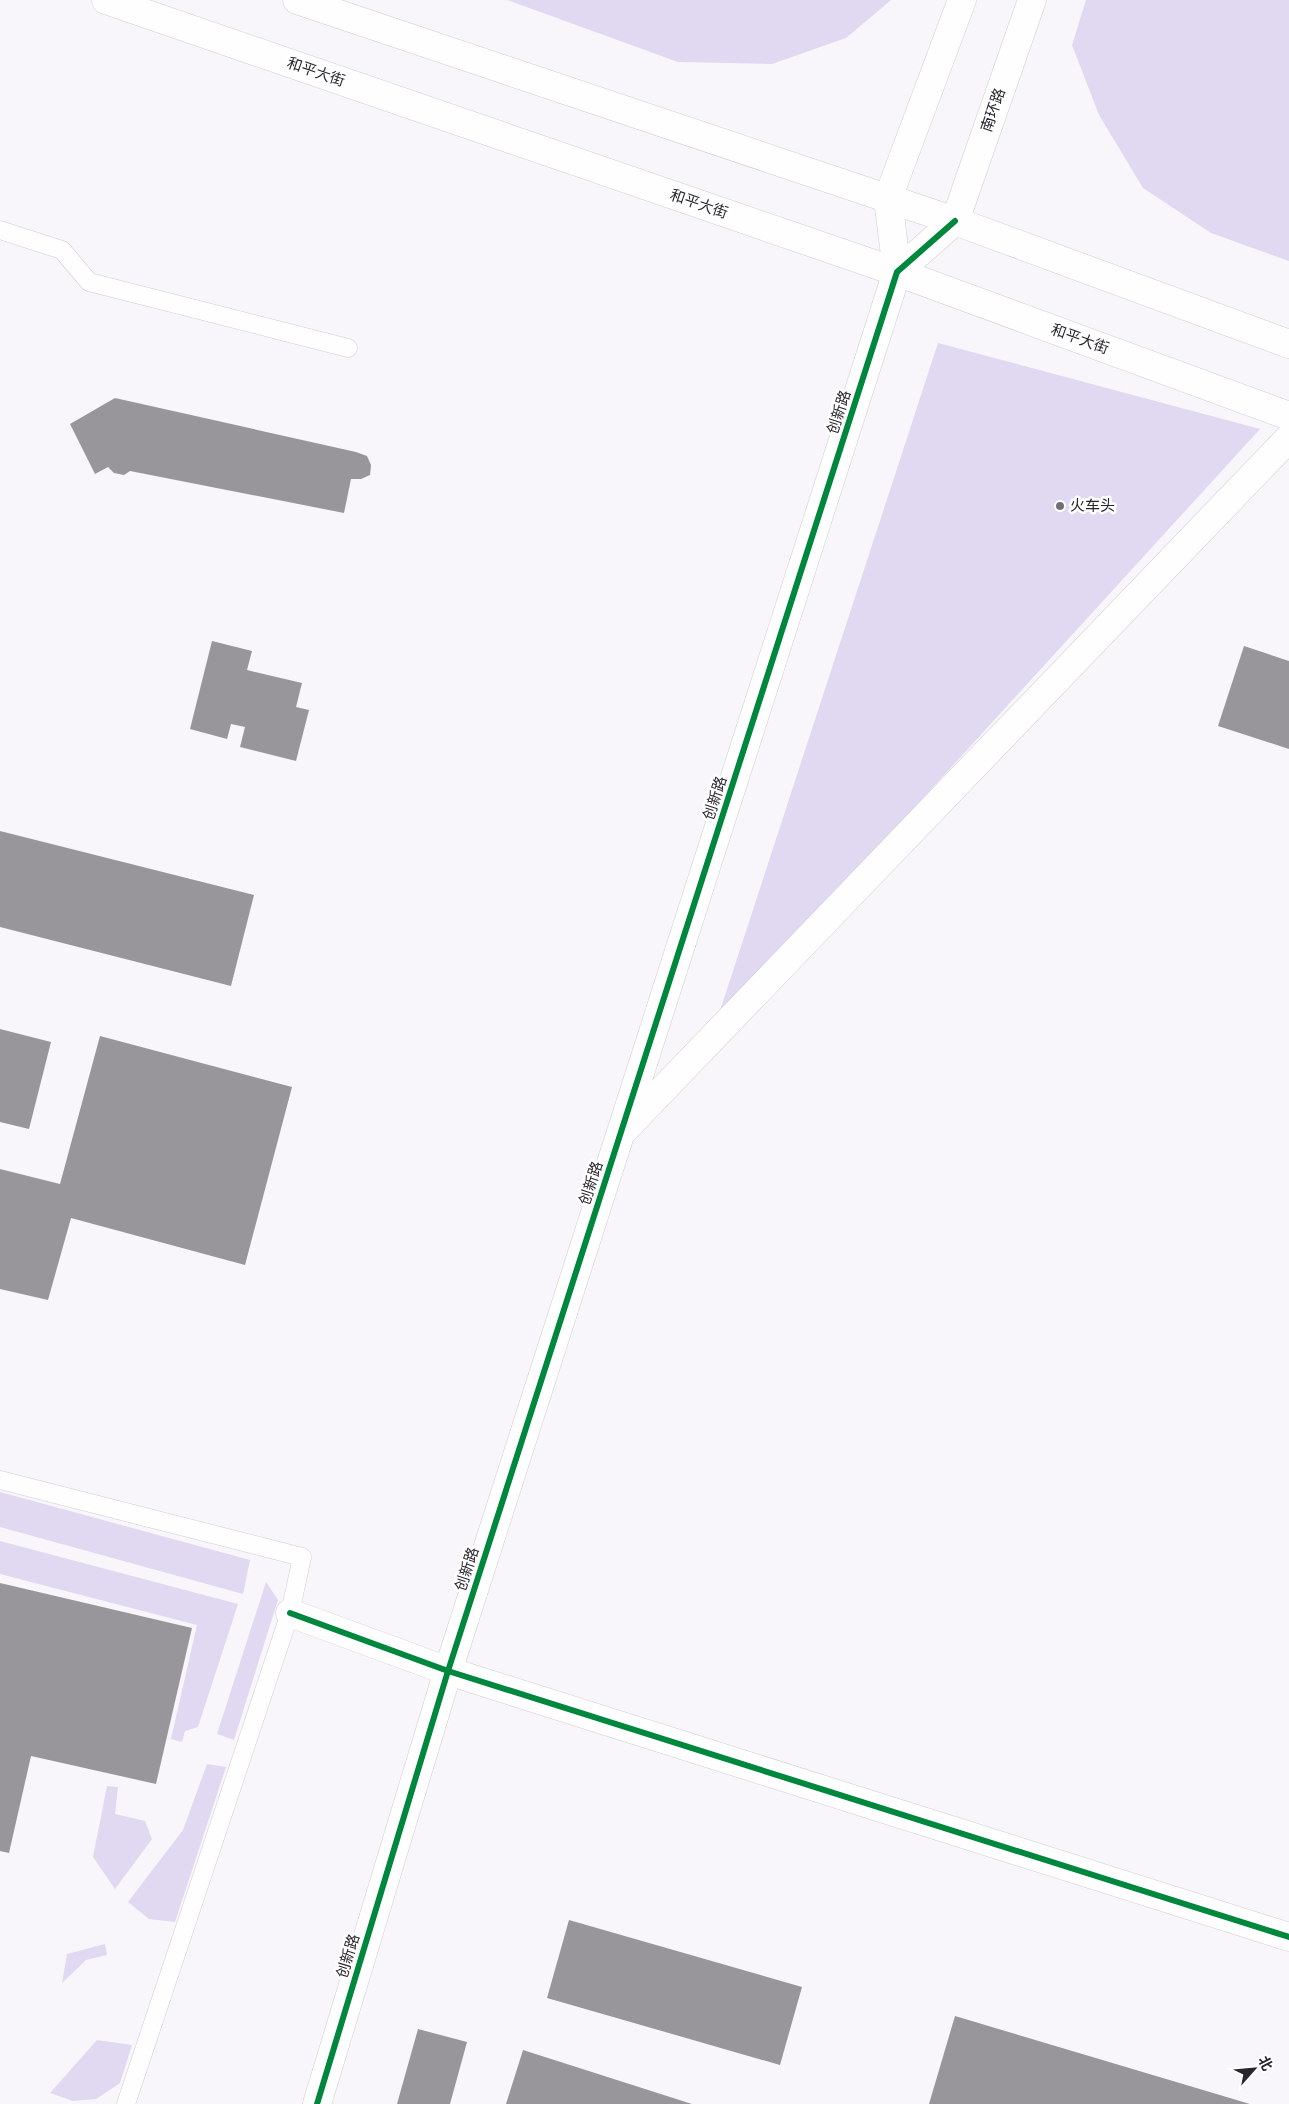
<svg xmlns="http://www.w3.org/2000/svg" width="1289" height="2104" viewBox="0 0 1289 2104" font-family="Cabin,'Noto Sans SC',sans-serif">
  <style>
    .green { fill: #e1d8f1 }
    .building { fill: #98969b }
    .lines { fill: none; stroke-linecap: round; stroke-linejoin: round }
    .service-casing { stroke: #cfcdd2; stroke-width: 19 }
    .tertiary-casing { stroke: #cfcdd2; stroke-width: 29 }
    .primary-casing { stroke: #cfcdd2; stroke-width: 29 }
    .trunk-casing { stroke: #cfcdd2; stroke-width: 29 }
    .service { stroke: #fefefe; stroke-width: 18 }
    .tertiary { stroke: #fefefe; stroke-width: 28 }
    .primary { stroke: #fefefe; stroke-width: 28 }
    .trunk { stroke: #fefefe; stroke-width: 28 }
    .cycleway-casing { stroke: #fff; stroke-width: 9 }
    .cycleway { stroke: #00873e; stroke-width: 6 }
    .poi-dot { fill: #716e74; stroke: #fff; stroke-width: 2 }
    .labels { text-anchor: middle; stroke-width: 5; stroke-linejoin: round; paint-order: stroke }
    .street-label { font-size: 15px; fill: #28252c; stroke: #fff }
    .poi-label { font-size: 15px; fill: #28252c; stroke: #fff; text-anchor: start }
  </style>
  <rect width="100%" height="100%" fill="#f8f6fb"/>
  <g class="green">
    <polygon points="507,0 891,0 846,38 772,64 678,62"/>
    <polygon points="1086,0 1289,0 1289,261 1211,233 1143,188 1099,115 1072,45"/>
    <polygon points="938,343 1260,429 715,1026"/>
    <polygon points="0,1492 250,1560 243,1594 0,1527"/>
    <polygon points="0,1541 238,1604 198,1727 185,1731 182,1742 171,1739 197,1625 0,1574"/>
    <polygon points="266,1582 278,1600 234,1740 217,1734"/>
    <polygon points="207,1764 226,1767 175,1922 149,1919 128,1902 183,1830"/>
    <polygon points="107,1786 118,1787 115,1814 145,1821 152,1839 115,1889 93,1857"/>
    <polygon points="105,1944 107,1955 86,1960 62,1983 67,1954"/>
    <polygon points="97,2040 132,2045 120,2083 96,2099 73,2101 50,2093"/>
  </g>
  <g class="building">
    <polygon points="115,398 356,452 367,456 371,465 370,475 361,479 351,479 344,513 130,471 124,475 114,473 108,467 95,474 70,424"/>
    <polygon points="212,641 252,651 247,670 302,683 296,707 309,710 296,761 240,747 245,727 231,724 227,739 190,729"/>
    <polygon points="1244,646 1289,661 1289,749 1218,726"/>
    <polygon points="0,831 254,895 231,986 0,927"/>
    <polygon points="0,1029 51,1042 29,1129 0,1122"/>
    <polygon points="100,1036 292,1087 245,1265 71,1218 48,1300 0,1289 0,1169 60,1184"/>
    <polygon points="0,1583 192,1628 156,1784 31,1756 9,1853 0,1851"/>
    <polygon points="569,1920 802,1987 780,2065 547,1998"/>
    <polygon points="955,2016 1250,2104 929,2104"/>
    <polygon points="418,2029 467,2042 450,2104 397,2104"/>
    <polygon points="523,2050 692,2104 506,2104"/>
  </g>
  <g class="lines">
    <defs>
      <g id="service">
        <polyline points="0,230 62,250 89,282 348,348"/>
        <polyline points="0,1480 302,1557 290,1613 126,2104"/>
      </g>
      <g id="tertiary">
        <polyline points="625,1129 1289,438"/>
        <polyline points="290,1613 448,1671 1289,1937"/>
        <polyline points="317,2104 448,1671 897,272 955,221"/>
      </g>
      <g id="primary">
        <polyline points="955,221 1032,0"/>
        <polyline points="897,272 888,198 962,0"/>
      </g>
      <g id="trunk">
        <polyline points="106,0 897,272 1289,416"/>
        <polyline points="297,0 955,221 1289,344"/>
      </g>
    </defs>
    <use href="#service" class="service-casing"/>
    <use href="#tertiary" class="tertiary-casing"/>
    <use href="#primary" class="primary-casing"/>
    <use href="#trunk" class="trunk-casing"/>
    <use href="#service" class="service"/>
    <use href="#tertiary" class="tertiary"/>
    <use href="#primary" class="primary"/>
    <use href="#trunk" class="trunk"/>
    <defs>
      <g id="cycleway">
        <polyline points="290,1613 448,1671 1289,1937"/>
        <polyline points="317,2104 448,1671 897,272 955,221"/>
      </g>
    </defs>
    <use href="#cycleway" class="cycleway-casing"/>
    <use href="#cycleway" class="cycleway"/>
  </g>
  <circle class="poi-dot" cx="1060" cy="506" r="5"/>
  <g class="labels">
    <g class="street-label">
      <text transform="translate(316 72) rotate(19)" y="5">和平大街</text>
      <text transform="translate(993 110) rotate(-71)" y="5">南环路</text>
      <text transform="translate(699 204) rotate(19)" y="5">和平大街</text>
      <text transform="translate(1080 339) rotate(20)" y="5">和平大街</text>
      <text transform="translate(839 412) rotate(-72)" y="5">创新路</text>
      <text transform="translate(715 798) rotate(-72)" y="5">创新路</text>
      <text transform="translate(591 1183) rotate(-72)" y="5">创新路</text>
      <text transform="translate(467 1569) rotate(-72)" y="5">创新路</text>
      <text transform="translate(348 1956) rotate(-73)" y="5">创新路</text>
    </g>
    <g class="poi-label">
      <text x="1070" y="511">火车头</text>
    </g>
  </g>
  <g transform="translate(1254 2069) rotate(63)" stroke="#ffffff" stroke-width="4" paint-order="stroke">
  <path d="M0-4L9 19L0 12L-9 19Z" fill="#28252c"/>
  <text y="-8" font-size="14" font-weight="bold" text-anchor="middle" fill="#28252c">北</text>
  </g>
</svg>
